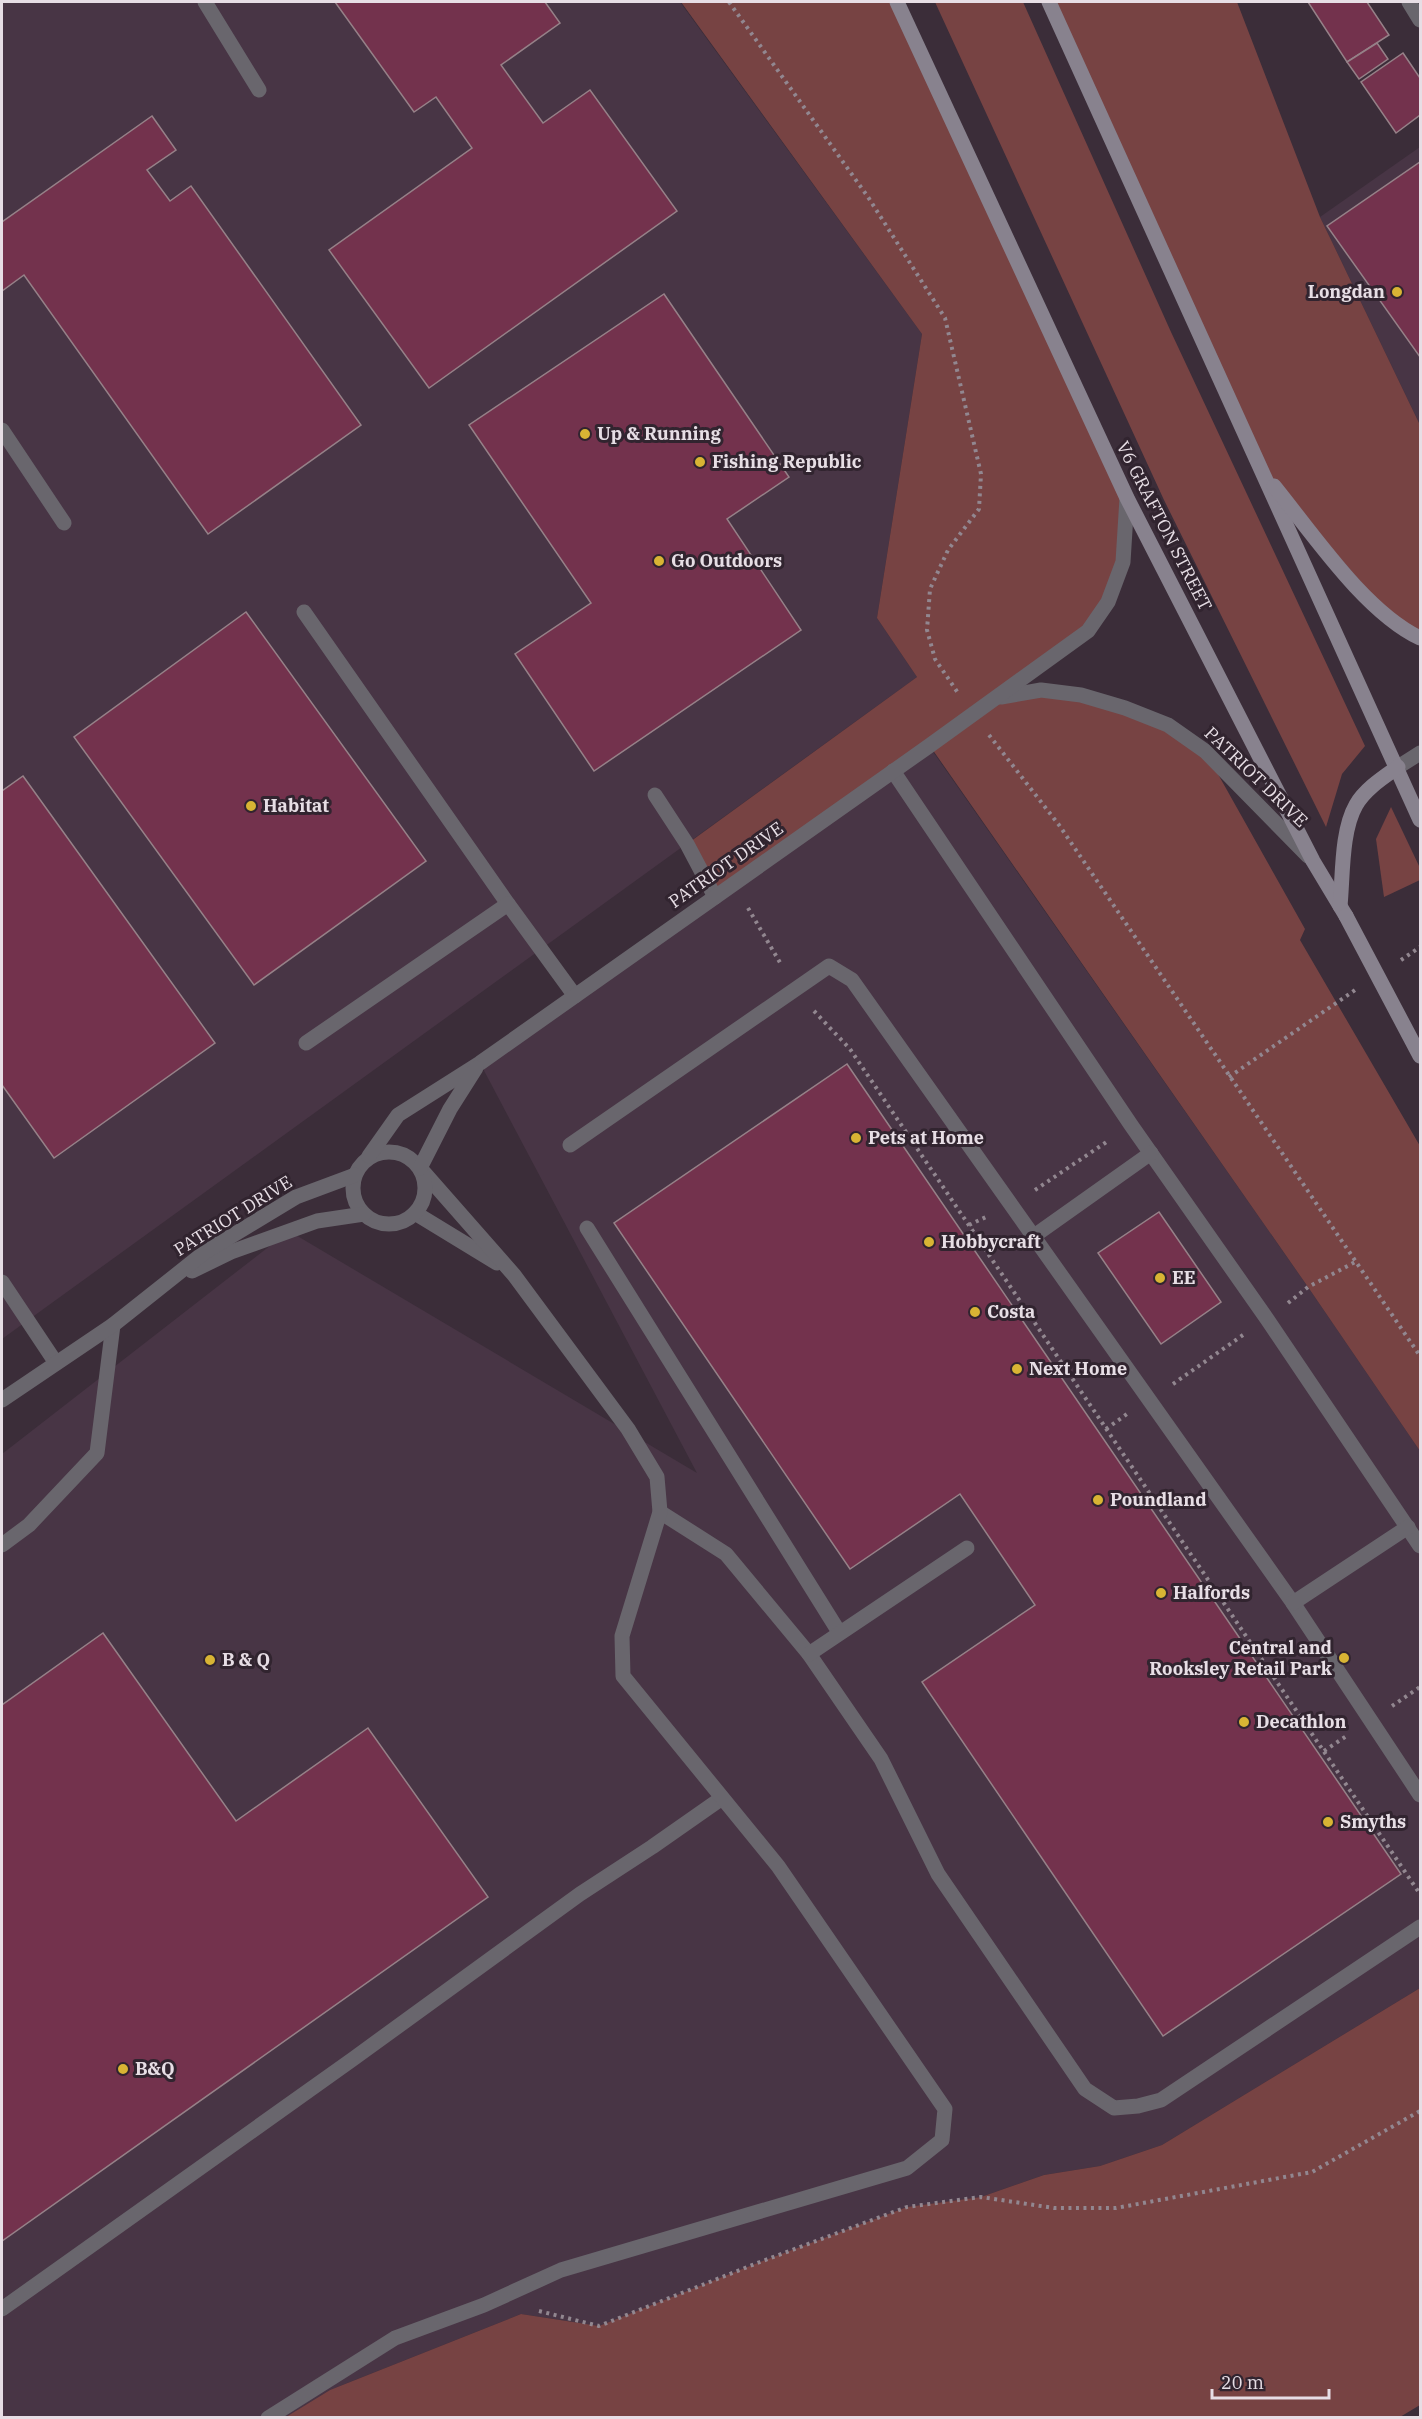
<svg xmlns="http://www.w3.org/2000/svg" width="1422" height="2419" viewBox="0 0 1422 2419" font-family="'IBM Plex Serif',serif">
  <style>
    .built { fill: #483545 }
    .green { fill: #774343 }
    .building { fill: #73324d; stroke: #968188; stroke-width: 1.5 }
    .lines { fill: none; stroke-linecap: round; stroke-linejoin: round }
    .path { stroke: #928790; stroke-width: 4; stroke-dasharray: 3 4.5; stroke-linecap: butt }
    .lane { stroke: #69666d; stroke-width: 15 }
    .street { stroke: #69666d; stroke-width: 15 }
    .secondary { stroke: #88828e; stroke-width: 15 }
    .secondary-bridge { stroke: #88828e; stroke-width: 15 }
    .poi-dot { fill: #d8b434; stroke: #31242f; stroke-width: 2 }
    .labels { text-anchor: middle; stroke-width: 6; stroke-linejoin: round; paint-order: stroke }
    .poi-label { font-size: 18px; font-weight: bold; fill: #e7dee5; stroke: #31242f; text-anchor: start }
    .street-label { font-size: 18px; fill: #e7dee5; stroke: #31242f }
  </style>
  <rect width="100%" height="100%" fill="#3b2d39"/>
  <g class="built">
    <polygon points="2,2 680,2 922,334 877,618 917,677 2,1339"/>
    <polygon points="1420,147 1420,425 1320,217"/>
    <polygon points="929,746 1308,1287 1420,1451 1420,1988 1162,2145 1100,2166 1044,2175 981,2197 907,2207 760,2262 599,2326 521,2314 330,2390 286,2417 2,2418 2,1454 289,1231 697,1473 480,1063"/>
  </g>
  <g class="green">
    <polygon points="681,2 897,2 1127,498 1123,562 1088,631 997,697 1041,690 1125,708 1205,751 1305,929 1300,940 1420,1146 1420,1451 1308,1287 930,746 715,897 687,844 917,677 877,618 922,334"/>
    <polygon points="935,2 1023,2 1171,332 1365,746 1342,774 1326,827 1164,500"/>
    <polygon points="1049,2 1237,2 1320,217 1420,425 1420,638 1402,629 1258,464"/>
    <polygon points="1391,807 1420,868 1420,880 1384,897 1376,839"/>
    <polygon points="1420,1988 1420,2405 1400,2417 286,2417 330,2390 521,2314 599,2326 760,2262 907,2207 981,2197 1044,2175 1100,2166 1162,2145"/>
  </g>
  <g class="building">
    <polygon points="335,2 545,2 560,23 501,65 543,123 590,90 677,211 429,388 329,250 472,148 436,97 414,112"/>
    <polygon points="1308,2 1367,2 1389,35 1347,62"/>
    <polygon points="1377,43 1388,59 1359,79 1347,62"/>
    <polygon points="1403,53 1420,78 1420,115 1396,133 1361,82"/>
    <polygon points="152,116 176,150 147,170 170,201 191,186 361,425 208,534 24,275 2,291 2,222"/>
    <polygon points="1420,162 1420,357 1327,226"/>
    <polygon points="664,294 789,477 727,519 801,630 594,771 515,654 591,603 469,425"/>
    <polygon points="246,612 426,861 254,985 74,737"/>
    <polygon points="23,776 215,1043 54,1158 2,1085 2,791"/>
    <polygon points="847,1064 1401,1874 1163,2036 922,1682 1035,1605 960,1494 850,1569 614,1223"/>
    <polygon points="1159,1212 1221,1302 1161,1344 1098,1253"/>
    <polygon points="103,1633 236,1821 368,1728 488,1897 2,2241 2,1705"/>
  </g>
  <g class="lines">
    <g class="path">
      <polyline points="729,2 868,197 945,318 981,474 979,509 948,550 930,589 927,630 935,659 958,693"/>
      <polyline points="989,735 1059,825 1420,1356"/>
      <polyline points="748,908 782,966"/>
      <polyline points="1401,960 1420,947"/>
      <polyline points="814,1011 850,1049 1420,1894"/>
      <polyline points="1229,1077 1355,990"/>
      <polyline points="1035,1190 1108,1141"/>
      <polyline points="969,1225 986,1217"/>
      <polyline points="1288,1303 1308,1287 1357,1261"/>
      <polyline points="1173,1384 1243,1335"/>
      <polyline points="1106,1429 1127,1414"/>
      <polyline points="1392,1706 1420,1687"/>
      <polyline points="1324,1751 1348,1735"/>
      <polyline points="539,2311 599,2326 760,2262 907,2207 981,2197 1054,2208 1116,2208 1312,2172 1420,2111"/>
    </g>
    <g class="lane">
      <polyline points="205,2 259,90"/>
      <polyline points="2,430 64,523"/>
      <polyline points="304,612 508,904"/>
      <polyline points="893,771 1131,1125 1267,1319 1420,1546"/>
      <polyline points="655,795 687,844 715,897"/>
      <polyline points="306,1043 508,904 575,996"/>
      <polyline points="570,1145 829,966 852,980 1293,1603 1420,1795"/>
      <polyline points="415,1213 497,1263"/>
      <polyline points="587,1228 839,1632"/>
      <polyline points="1034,1236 1151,1153"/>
      <polyline points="2,1282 56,1363"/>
      <polyline points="660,1512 726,1554 809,1654 881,1759 938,1874 1085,2089 1114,2108 1138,2106 1161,2100 1420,1927"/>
      <polyline points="2,1545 29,1525 97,1453 113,1325"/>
      <polyline points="1293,1603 1408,1527"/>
      <polyline points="809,1654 967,1548"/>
      <polyline points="2,2309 353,2059 580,1894 652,1847 722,1798"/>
      <polyline points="268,2418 395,2338 484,2305 561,2270 907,2168 942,2140 945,2109 778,1866 623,1676 622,1636 660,1512 657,1477 628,1429 514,1275 420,1168"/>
    </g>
    <g class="street">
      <polyline points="1409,2 1420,20"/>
      <polyline points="1001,697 1041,690 1081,695 1125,708 1168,725 1205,751 1308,856"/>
      <polyline points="1398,767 1420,753"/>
      <circle cx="389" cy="1188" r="36"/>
      <polyline points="369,1156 398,1115 480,1063 929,746 1088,631 1108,602 1123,562 1127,498"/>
      <polyline points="420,1168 450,1109 476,1068"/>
      <polyline points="192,1271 231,1252 317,1221 364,1214"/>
      <polyline points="2,1400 113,1325 205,1252 296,1197 355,1175"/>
    </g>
    <g class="secondary">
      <polyline points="897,2 1127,498 1313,861 1346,916"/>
      <polyline points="1049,2 1420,820"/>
      <path d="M1274 486C1313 534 1365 612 1420 638"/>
      <path d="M1340 906C1343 876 1341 831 1356 805 1365 789 1384 777 1398 767"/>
    </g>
    <polyline class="secondary-bridge" points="1346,916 1420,1056"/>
  </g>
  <g class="poi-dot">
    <circle cx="1397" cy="292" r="6"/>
    <circle cx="585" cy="434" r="6"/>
    <circle cx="700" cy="462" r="6"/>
    <circle cx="659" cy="561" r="6"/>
    <circle cx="251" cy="806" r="6"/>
    <circle cx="856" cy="1138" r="6"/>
    <circle cx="929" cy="1242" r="6"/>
    <circle cx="1160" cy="1278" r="6"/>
    <circle cx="975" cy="1312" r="6"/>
    <circle cx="1017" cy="1369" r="6"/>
    <circle cx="1098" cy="1500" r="6"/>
    <circle cx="1161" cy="1593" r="6"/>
    <circle cx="1344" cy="1658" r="6"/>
    <circle cx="210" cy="1660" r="6"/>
    <circle cx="1244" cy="1722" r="6"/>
    <circle cx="1328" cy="1822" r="6"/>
    <circle cx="123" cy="2069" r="6"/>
  </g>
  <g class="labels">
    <g class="poi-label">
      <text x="1385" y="298" text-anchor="end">Longdan</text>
      <text x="597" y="440">Up &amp; Running</text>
      <text x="712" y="468">Fishing Republic</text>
      <text x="671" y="567">Go Outdoors</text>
      <text x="263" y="812">Habitat</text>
      <text x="868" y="1144">Pets at Home</text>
      <text x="941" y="1248">Hobbycraft</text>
      <text x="1172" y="1284">EE</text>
      <text x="987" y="1318">Costa</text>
      <text x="1029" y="1375">Next Home</text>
      <text x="1110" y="1506">Poundland</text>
      <text x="1173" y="1599">Halfords</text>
      <text x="1332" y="1654" text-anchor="end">Central and<tspan x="1332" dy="21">Rooksley Retail Park</tspan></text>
      <text x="222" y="1666">B &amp; Q</text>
      <text x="1256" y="1728">Decathlon</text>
      <text x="1340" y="1828">Smyths</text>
      <text x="135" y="2075">B&amp;Q</text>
    </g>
    <g class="street-label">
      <text transform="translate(1164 526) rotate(63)" y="6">V6 GRAFTON STREET</text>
      <text transform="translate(1256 777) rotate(44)" y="6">PATRIOT DRIVE</text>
      <text transform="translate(726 865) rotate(-35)" y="6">PATRIOT DRIVE</text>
      <text transform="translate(233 1216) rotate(-32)" y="6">PATRIOT DRIVE</text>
    </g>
  </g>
  <rect width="1422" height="2419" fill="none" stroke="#e7dee5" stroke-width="6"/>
  <path d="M1212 2389v9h117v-9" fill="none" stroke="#e7dee5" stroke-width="3"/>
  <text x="1221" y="2389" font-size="18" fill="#e7dee5" stroke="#31242f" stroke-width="4.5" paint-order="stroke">20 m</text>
</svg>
